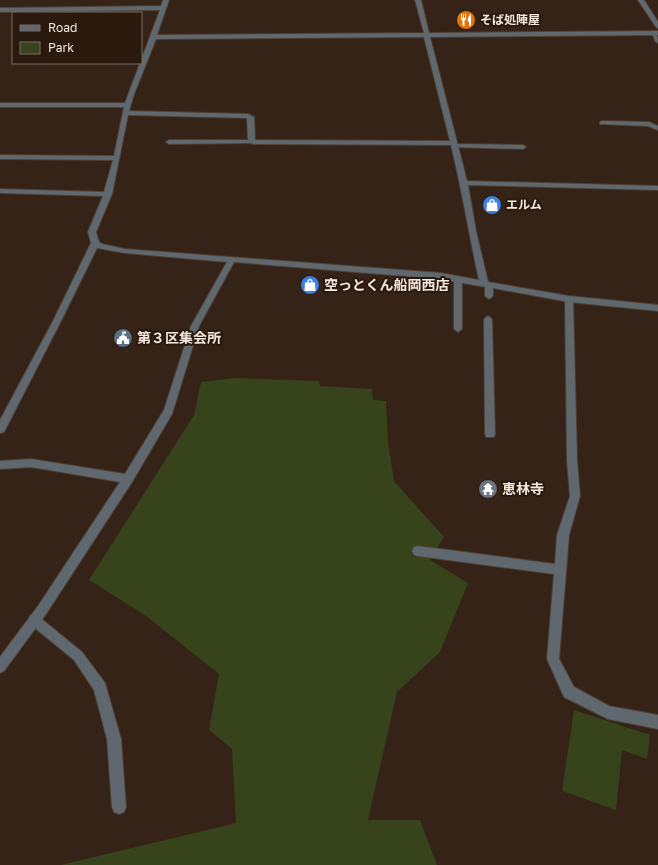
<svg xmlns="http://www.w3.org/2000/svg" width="658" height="865" viewBox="0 0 658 865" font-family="'Golos Text','Noto Sans JP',sans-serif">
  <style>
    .green { fill: #37431b }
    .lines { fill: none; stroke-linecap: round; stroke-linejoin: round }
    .service-casing { stroke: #4f3f32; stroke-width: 2 }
    .minor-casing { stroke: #4f3f32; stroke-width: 2 }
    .service { fill: #5f686e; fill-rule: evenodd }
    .minor { fill: #5f686e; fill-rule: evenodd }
    .labels { text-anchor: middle; stroke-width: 4; stroke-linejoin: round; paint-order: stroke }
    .far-poi-label { font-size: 12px; font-weight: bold; fill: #f4e8e0; stroke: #2a190d; text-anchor: start }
    .poi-label { font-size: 14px; font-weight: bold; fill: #f4e8e0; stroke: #2a190d; text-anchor: start }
  </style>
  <rect width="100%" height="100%" fill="#342316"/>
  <g class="green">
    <polygon points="235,378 319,381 320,386 372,389 373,400 386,401 388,442 394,481 444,537 430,560 468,583 440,652 397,692 368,820 420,820 437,865 61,865 236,823 232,749 209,730 219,674 146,616 89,580 194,415 201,382"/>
    <polygon points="574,710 650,735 647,759 622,750 616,810 562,791"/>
  </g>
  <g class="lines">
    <defs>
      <g id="service">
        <polygon points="652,32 657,33 658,43 655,41"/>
        <polygon points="602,121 649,122 658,126 658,130 648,126 600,124 600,122"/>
        <polygon points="253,140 255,141 255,143 169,144 166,142 169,140"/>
        <polygon points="455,144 523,145 526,147 523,149 453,147 453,145"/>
        <polygon points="458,276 462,279 462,329 458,332 454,329 454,279"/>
        <polygon points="569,296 573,299 577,460 580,496 569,535 559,659 574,687 609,706 658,715 658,729 608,719 564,697 547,659 554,574 418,556 414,555 412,551 414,547 418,546 555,564 557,535 570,496 567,460 565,299"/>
        <polygon points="488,316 492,319 495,434 494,437 486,437 485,434 484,319"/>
        <polygon points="34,614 38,616 82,652 105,683 121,739 126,807 124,812 119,814 114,812 112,807 107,739 94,690 74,660 30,624 28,620 30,616"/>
      </g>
      <g id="minor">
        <path d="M163 0H169L157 35 424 33 415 0H421L429 33 658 31V35L430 37 467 181 658 186V190L468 185 476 231 488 282 569 296 658 305V311L569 302 493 288V296L489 299 485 296V287L441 279 234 262 199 326 172 414 132 482 46 614 4 671 0 673V657L38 606 120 482 31 467 0 469V461L31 459 125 474 164 410 191 326 227 262 125 253 97 248 61 321 4 432 0 433V420L53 321 91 243 88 232 103 196 0 193V189L104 192 113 160 0 159V155L114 156 124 107H0V103H125L160 10 0 12V8L161 6ZM424 37 450 141 255 140 254 117 248 114 129 111 133 97 156 39ZM128 115 247 118 248 139 251 143 253 144 451 145C462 190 469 235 479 280L441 273 125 249 102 244 99 242 96 232 112 194Z"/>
        <polygon points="638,0 644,0 658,22 658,28 656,27"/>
      </g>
    </defs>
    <use href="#service" class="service-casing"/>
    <use href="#minor" class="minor-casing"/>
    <use href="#service" class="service"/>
    <use href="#minor" class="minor"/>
  </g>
  <defs>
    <symbol id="restaurant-disc" viewBox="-11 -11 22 22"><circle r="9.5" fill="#e8710a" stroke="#2a190d"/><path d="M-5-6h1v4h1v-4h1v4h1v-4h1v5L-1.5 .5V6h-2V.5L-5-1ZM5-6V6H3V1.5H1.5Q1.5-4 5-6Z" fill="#fff"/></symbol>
    <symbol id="shop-disc" viewBox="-11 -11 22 22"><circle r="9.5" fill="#3f7fe0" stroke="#2a190d"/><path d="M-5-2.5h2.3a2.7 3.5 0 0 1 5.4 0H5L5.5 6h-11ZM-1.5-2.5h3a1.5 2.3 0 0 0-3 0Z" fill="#fff"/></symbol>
    <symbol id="civic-disc" viewBox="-11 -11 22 22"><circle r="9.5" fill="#5c6f8a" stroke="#2a190d"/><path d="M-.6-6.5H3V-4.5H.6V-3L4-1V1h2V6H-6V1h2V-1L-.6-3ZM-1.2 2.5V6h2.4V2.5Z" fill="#fff"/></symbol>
    <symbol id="temple-disc" viewBox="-11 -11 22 22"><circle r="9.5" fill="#6b7280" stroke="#2a190d"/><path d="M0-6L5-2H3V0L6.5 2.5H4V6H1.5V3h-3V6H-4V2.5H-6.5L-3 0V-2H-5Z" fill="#fff"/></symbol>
  </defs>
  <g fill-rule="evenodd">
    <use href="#restaurant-disc" x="455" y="9" width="22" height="22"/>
    <use href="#shop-disc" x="481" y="194" width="22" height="22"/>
    <use href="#shop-disc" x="299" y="274" width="22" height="22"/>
    <use href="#civic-disc" x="112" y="327" width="22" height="22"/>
    <use href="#temple-disc" x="477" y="478" width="22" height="22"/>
  </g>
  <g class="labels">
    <g class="far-poi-label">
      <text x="480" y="24">そば処陣屋</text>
      <text x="506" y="209">エルム</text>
    </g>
    <g class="poi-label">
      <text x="324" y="290">空っとくん船岡西店</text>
      <text x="137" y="343">第３区集会所</text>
      <text x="502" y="494">恵林寺</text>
    </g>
  </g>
  <rect x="12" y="12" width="130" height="52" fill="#2a190d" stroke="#7b6c61"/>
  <rect x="20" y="25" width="20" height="6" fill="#5f686e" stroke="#7b6c61"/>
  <text x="48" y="32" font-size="12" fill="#f4e8e0">Road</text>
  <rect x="20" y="42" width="20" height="12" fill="#37431b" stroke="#7b6c61"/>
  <text x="48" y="52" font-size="12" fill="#f4e8e0">Park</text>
</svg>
